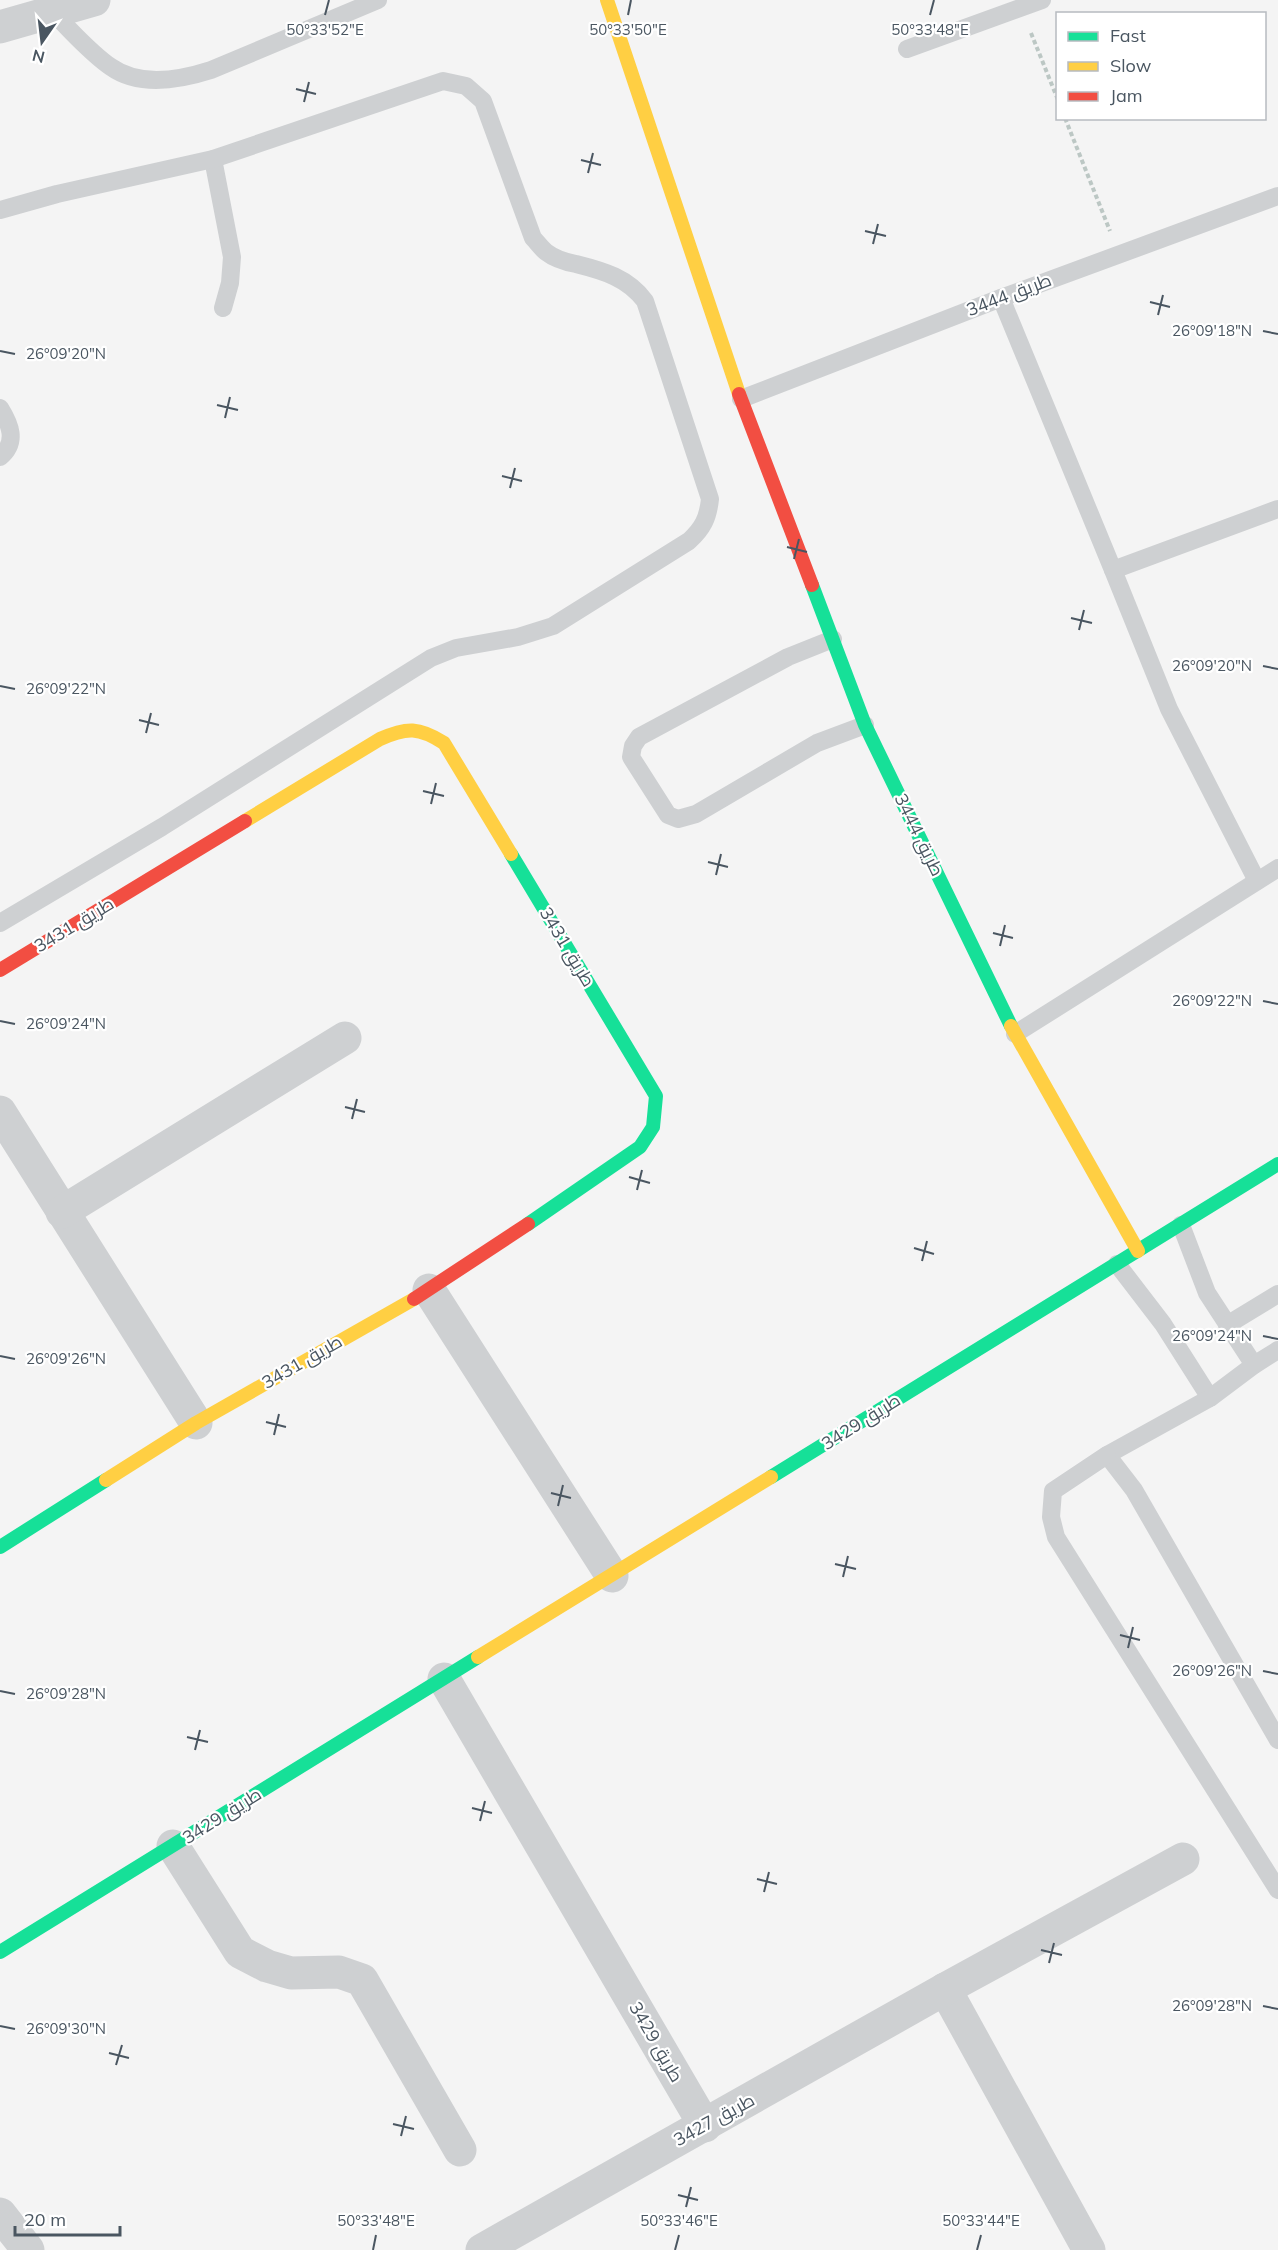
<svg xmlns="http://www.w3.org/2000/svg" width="1278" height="2250" viewBox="0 0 1278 2250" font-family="Mulish,Cairo,sans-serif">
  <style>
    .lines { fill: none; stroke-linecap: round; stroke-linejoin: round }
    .path { stroke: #bcc7c4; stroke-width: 4; stroke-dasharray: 4.5 3; stroke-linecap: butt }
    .lane { stroke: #ced0d2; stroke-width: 18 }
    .street { stroke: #ced0d2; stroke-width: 33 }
    .fast { stroke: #16e098; stroke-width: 14 }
    .slow { stroke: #ffcf43; stroke-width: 14 }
    .jam { stroke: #f24e42; stroke-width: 14 }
    .ticks { fill: none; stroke: #4a5661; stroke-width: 2 }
    .labels { text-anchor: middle; stroke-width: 4.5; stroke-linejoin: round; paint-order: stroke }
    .street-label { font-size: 18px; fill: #4a5661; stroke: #fff }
    .ticks-label { font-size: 15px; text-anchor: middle; fill: #4a5661; stroke: #fff; stroke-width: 4.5; stroke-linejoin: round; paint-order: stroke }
  </style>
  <rect width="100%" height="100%" fill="#f4f4f4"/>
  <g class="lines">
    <g class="path">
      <polyline points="1031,33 1058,100"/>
      <polyline points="1065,118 1110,231"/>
    </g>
    <g class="lane">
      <path d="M52 12C71 30 89 52 111 67 139 87 180 80 211 70L378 0"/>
      <polyline points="907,49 1042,0"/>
      <polyline points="213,159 232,257 230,283 223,308"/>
      <path d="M0 210 57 194 213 159 443 81 466 86 483 101 533 238C537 242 541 248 546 252 555 259 565 262 576 264 604 271 628 278 645 301L710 499C708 518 703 528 689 541L553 626 518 637 456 648 431 658 162 827 0 923"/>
      <polyline points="1001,298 1113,570 1169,709 1257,881"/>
      <polyline points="741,399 1001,298 1278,196"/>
      <path d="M0 408C10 424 18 442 0 457"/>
      <polyline points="1113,570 1278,509"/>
      <polyline points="833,639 788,657 639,737 633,746 631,757 668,815 678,819 696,814 817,743 865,725"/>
      <polyline points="1015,1034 1278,868"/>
      <polyline points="1181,1225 1207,1293 1254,1365"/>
      <polyline points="1117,1264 1163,1324 1210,1398"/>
      <polyline points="1227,1325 1278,1294"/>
      <polyline points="1278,1350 1254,1365 1210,1398 1107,1455 1134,1490 1278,1740"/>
      <polyline points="1107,1455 1053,1491 1051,1517 1056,1537 1278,1890"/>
    </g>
    <g class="street">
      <polyline points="0,27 94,0"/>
      <polyline points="0,1112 196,1423"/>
      <polyline points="62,1212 345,1038"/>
      <polyline points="429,1290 612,1576"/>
      <polyline points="444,1679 705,2126"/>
      <polyline points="173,1846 240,1952 267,1966 291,1973 339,1972 362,1980 460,2150"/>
      <polyline points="945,1989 1089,2250"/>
      <polyline points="0,2214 28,2250"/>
      <polyline points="482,2250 945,1989 1183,1859"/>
    </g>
    <g class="fast">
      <polyline points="812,585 865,725 1011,1026"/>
      <polyline points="511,854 656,1096 653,1127 640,1147 528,1224"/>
      <polyline points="771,1477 1278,1164"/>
      <polyline points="0,1547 106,1480"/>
      <polyline points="0,1952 478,1657"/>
    </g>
    <g class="slow">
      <polyline points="607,0 739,394"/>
      <path d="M245 821 380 739C407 727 419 727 444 743L511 854"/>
      <polyline points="1011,1026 1138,1251"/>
      <polyline points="106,1480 196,1423 414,1299"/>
      <polyline points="478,1657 771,1477"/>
    </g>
    <g class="jam">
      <polyline points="739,394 812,585"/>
      <polyline points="0,970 245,821"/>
      <polyline points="414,1299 528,1224"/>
    </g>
  </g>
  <path class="ticks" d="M325 15 329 0M628 15 631 0M930 15 934 0M296 89 316 94M304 102 309 82M581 160 601 165M588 173 593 153M865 231 886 236M873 244 878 224M1150 302 1170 307M1158 315 1163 295M1263 331 1278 334M0 351 15 354M217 405 238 410M225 418 230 397M502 476 522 481M510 488 515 468M787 547 807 552M794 559 799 539M1071 618 1092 623M1079 630 1084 610M1263 666 1278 669M0 686 15 689M139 720 159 725M146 733 151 713M423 791 444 796M431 804 436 783M708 862 728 867M716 875 721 854M993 933 1013 938M1000 946 1005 925M1263 1001 1278 1004M0 1021 15 1024M345 1107 365 1112M352 1119 357 1099M629 1177 650 1183M637 1190 642 1170M914 1248 934 1254M922 1261 927 1241M1263 1336 1278 1339M0 1356 15 1359M266 1422 286 1427M274 1435 279 1414M551 1493 571 1498M558 1506 563 1485M835 1564 856 1569M843 1577 848 1556M1120 1635 1140 1640M1128 1648 1133 1627M1263 1671 1278 1674M0 1691 15 1694M187 1737 208 1742M195 1750 200 1730M472 1808 492 1813M480 1821 485 1801M757 1879 777 1884M764 1892 769 1872M1041 1950 1062 1955M1049 1963 1054 1943M1263 2006 1278 2009M0 2026 15 2029M109 2053 129 2058M116 2065 122 2045M393 2124 414 2129M401 2136 406 2116M678 2195 698 2200M686 2207 691 2187M373 2250 376 2235M675 2250 679 2235M977 2250 981 2235"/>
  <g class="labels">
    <g class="street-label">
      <text transform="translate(1009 295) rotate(-21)" y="6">طريق 3444</text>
      <text transform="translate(919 835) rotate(64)" y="6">طريق 3444</text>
      <text transform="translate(74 925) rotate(-31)" y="6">طريق 3431</text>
      <text transform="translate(567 947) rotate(59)" y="6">طريق 3431</text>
      <text transform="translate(302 1362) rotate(-30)" y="6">طريق 3431</text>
      <text transform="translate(861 1422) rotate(-32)" y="6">طريق 3429</text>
      <text transform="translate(222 1816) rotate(-32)" y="6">طريق 3429</text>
      <text transform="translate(656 2042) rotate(60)" y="6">طريق 3429</text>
      <text transform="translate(714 2120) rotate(-29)" y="6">طريق 3427</text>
    </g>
  </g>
  <g class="ticks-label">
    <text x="325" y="35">50°33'52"E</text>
    <text x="628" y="35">50°33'50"E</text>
    <text x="930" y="35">50°33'48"E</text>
    <text x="1212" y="336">26°09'18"N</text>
    <text x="66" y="359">26°09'20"N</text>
    <text x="1212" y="671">26°09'20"N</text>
    <text x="66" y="694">26°09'22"N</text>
    <text x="1212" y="1006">26°09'22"N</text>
    <text x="66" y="1029">26°09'24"N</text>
    <text x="1212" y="1341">26°09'24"N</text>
    <text x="66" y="1364">26°09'26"N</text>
    <text x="1212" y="1676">26°09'26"N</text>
    <text x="66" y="1699">26°09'28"N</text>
    <text x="1212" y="2011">26°09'28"N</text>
    <text x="66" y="2034">26°09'30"N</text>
    <text x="376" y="2226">50°33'48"E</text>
    <text x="679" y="2226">50°33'46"E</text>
    <text x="981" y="2226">50°33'44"E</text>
  </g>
  <rect x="1056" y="12" width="210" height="108" fill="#ffffff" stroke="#b7bbc0" stroke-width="1.5"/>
  <rect x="1068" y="32" width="30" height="9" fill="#16e098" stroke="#b7bbc0" stroke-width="1.5"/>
  <text x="1110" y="42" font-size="18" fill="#4a5661">Fast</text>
  <rect x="1068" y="62" width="30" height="9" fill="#ffcf43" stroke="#b7bbc0" stroke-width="1.5"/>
  <text x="1110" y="72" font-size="18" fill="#4a5661">Slow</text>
  <rect x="1068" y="92" width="30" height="9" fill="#f24e42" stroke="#b7bbc0" stroke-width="1.5"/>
  <text x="1110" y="102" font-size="18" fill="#4a5661">Jam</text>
  <g transform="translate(42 42) rotate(194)" stroke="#ffffff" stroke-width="4.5" paint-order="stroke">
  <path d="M0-4.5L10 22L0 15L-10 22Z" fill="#4a5661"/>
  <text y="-9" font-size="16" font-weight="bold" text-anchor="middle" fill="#4a5661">N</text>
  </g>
  <path d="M15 2226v9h105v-9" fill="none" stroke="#4a5661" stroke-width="3"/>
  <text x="24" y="2226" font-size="18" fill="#4a5661" stroke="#ffffff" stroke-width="4.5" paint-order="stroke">20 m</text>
</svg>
